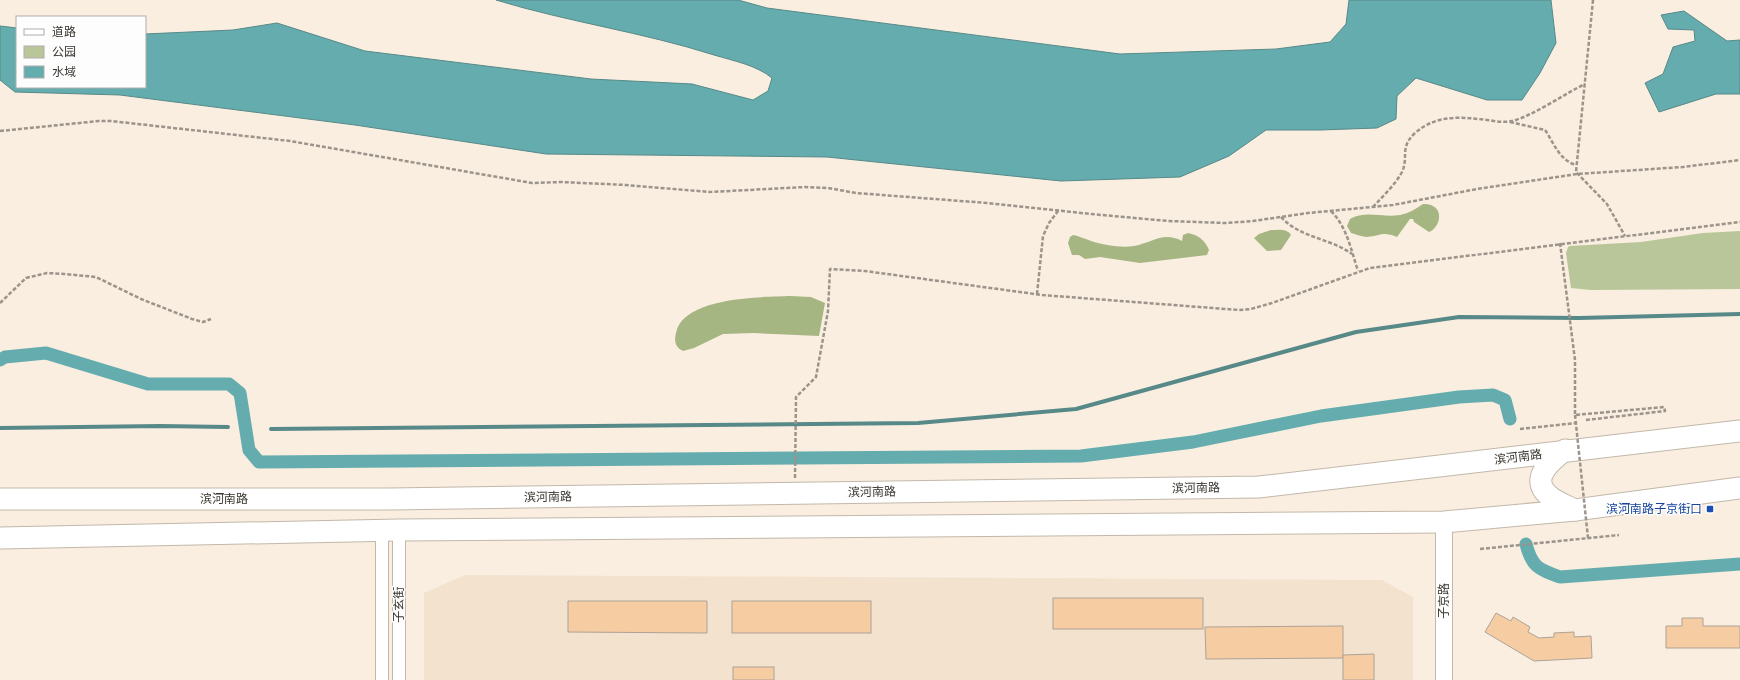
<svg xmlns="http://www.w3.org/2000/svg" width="1740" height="680" viewBox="0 0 1740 680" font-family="'Alegreya Sans','Noto Sans SC',sans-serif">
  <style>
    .built { fill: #f2e2ce }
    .green { fill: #b8c699 }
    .forest { fill: #a6b682 }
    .water { fill: #64acad; stroke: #578988 }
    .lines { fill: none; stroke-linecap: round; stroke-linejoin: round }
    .stream { stroke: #578988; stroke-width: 4 }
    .canal { stroke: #64acad; stroke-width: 13 }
    .building { fill: #f6cca3; stroke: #aea296 }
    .minor-casing { stroke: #c2b8aa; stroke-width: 14 }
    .tertiary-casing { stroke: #c2b8aa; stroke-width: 18 }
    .trunk-casing { stroke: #c2b8aa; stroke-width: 23 }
    .path { stroke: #9c948a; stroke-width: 2.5; stroke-dasharray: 4 2; stroke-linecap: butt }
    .minor { stroke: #fff; stroke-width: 12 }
    .tertiary { stroke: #fff; stroke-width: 16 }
    .trunk { stroke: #fff; stroke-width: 21 }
    .path-bridge { stroke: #9c948a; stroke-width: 2.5; stroke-dasharray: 4 2; stroke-linecap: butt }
    .transit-dot { fill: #1a4fb4; stroke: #fdfdfd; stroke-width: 1.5 }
    .labels { text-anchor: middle; stroke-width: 3; stroke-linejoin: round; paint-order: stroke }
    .street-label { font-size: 12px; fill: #3a3630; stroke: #fdfdfd }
    .transit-label { font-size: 12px; fill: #164399; stroke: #fdfdfd; text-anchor: end }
  </style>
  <rect width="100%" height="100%" fill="#f9eee0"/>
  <polygon class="built" points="465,575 1382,580 1413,597 1413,680 424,680 424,593"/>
  <polygon class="green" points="1740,231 1740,289 1591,290 1571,288 1566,253 1568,247 1570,246 1641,242 1703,233"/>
  <g class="forest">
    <path d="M1423 204C1445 203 1442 227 1429 232L1414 222 1413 219H1410L1397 237C1382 231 1381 236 1367 237 1363 237 1355 234 1351 233L1347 226 1350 219C1365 210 1383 218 1400 215 1409 213 1416 209 1423 204Z"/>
    <path d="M1271 230C1278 230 1287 228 1291 235L1281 250 1267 251 1254 238 1259 234Z"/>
    <path d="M1188 233C1198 235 1205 240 1209 250L1207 255 1140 263 1100 257 1085 259 1079 255H1072L1068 243 1070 237 1073 235C1079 236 1085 239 1091 241 1104 245 1121 248 1134 246 1152 243 1163 231 1182 241L1183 235Z"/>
    <path d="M790 296 811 297 825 303 819 336 753 333 723 334 694 348 683 351C675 347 674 341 676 333 683 297 761 297 790 296Z"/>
  </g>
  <g class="water">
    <path d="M496 0H738L767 8 1120 54 1276 49 1330 42 1346 24 1349 0H1551L1556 43 1540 73 1522 100H1487L1416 78 1397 96 1396 119 1377 128 1320 130H1266L1229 156 1180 177 1061 181 827 157 546 154 355 125 120 95 15 92 0 80V26L17 28V87H145V34L233 30 277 23 365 51 591 79 692 84 753 100 768 91 772 78C756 65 734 61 714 55 642 32 568 22 496 0Z"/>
    <polygon points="1684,11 1727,41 1740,40 1740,94 1716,94 1659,112 1645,83 1663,74 1673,47 1695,41 1694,30 1668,29 1661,15"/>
  </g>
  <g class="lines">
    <g class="stream">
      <polyline points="0,428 160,426 228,427"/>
      <polyline points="271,429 918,423 1076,409 1356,332 1459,317 1579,318 1740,314"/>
    </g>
    <g class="canal">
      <polyline points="0,360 5,357 46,353 148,384 229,384 240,393 249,450 259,462 1081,456 1193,442 1321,416 1459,397 1493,395 1505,400 1510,419"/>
      <path d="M1526 544C1532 567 1538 569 1560 577L1740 564"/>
    </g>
  </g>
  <g class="building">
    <rect x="1053" y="598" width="150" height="31"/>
    <polygon points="568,601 707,601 707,633 568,632"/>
    <rect x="732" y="601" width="139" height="32"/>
    <polygon points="1496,613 1511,621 1513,617 1530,627 1528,632 1539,638 1554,637 1554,633 1574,632 1574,637 1591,636 1592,658 1534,661 1485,632"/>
    <polygon points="1682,618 1703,618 1703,626 1740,626 1740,648 1666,648 1666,626 1682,626"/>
    <polygon points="1343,626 1343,658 1206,659 1205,627"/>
    <polygon points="1374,654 1374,680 1343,680 1343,655"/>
    <rect x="733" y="667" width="41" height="13"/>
  </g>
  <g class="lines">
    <defs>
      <g id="minor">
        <polyline points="382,532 382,680"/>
        <polyline points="399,680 399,530"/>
      </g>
      <polyline id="tertiary" points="1444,680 1444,522"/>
      <g id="trunk">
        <path d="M1565 450C1552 460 1529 478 1548 495 1555 502 1567 506 1575 510"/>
        <polyline points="0,499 390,499 1259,487 1740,431"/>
        <polyline points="0,538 399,530 1444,522 1575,510 1740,488"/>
      </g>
    </defs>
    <use href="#minor" class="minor-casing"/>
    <use href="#tertiary" class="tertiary-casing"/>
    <use href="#trunk" class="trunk-casing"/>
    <g class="path">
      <polyline points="1593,0 1576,172 1607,204 1625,236"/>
      <path d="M1510 122 1545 130C1554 143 1559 160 1576 165"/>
      <polyline points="0,131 99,121 111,121 290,141 532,183 562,182 626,185 710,192 805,187 828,188 856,193 987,203 1091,214 1168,221 1226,223 1253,221 1308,213 1393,205 1477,189 1577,174 1683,167 1740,160"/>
      <path d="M1373 207C1383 196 1395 185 1402 172 1409 157 1399 148 1415 133 1437 114 1461 117 1487 120 1495 121 1504 123 1512 121 1533 116 1564 94 1585 84"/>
      <path d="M1331 211C1347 227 1351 250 1358 271"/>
      <path d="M1281 217C1300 238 1330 238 1352 254"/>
      <polyline points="1560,243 1575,360 1575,415 1664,407 1665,411 1586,420"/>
      <polyline points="1037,294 1043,236 1049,223 1058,211"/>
      <polyline points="0,303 26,278 47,273 64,274 96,277 141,299 192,319 203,322 211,319"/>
      <polyline points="1520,429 1576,423"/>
      <polyline points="795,478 796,397 816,377 828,311 830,269 865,271 1042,295 1239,310 1251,309 1272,303 1370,268 1740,222"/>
      <polyline points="1480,549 1619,535"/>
    </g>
    <use href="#minor" class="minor"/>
    <use href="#tertiary" class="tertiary"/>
    <use href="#trunk" class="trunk"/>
    <polyline class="path-bridge" points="1575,415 1588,538"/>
  </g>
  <rect class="transit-dot" x="1706" y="505" width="8" height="8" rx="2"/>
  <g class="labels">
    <g class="street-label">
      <text transform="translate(1518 457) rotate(-7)" y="4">滨河南路</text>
      <text transform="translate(1196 488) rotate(-1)" y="4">滨河南路</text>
      <text transform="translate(872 492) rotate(-1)" y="4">滨河南路</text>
      <text transform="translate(548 497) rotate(-1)" y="4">滨河南路</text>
      <text x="224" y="503">滨河南路</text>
      <text transform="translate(1444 601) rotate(-90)" y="4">子京路</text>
      <text transform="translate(399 605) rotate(-90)" y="4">子玄街</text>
    </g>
    <g class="transit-label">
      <text x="1702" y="513">滨河南路子京街口</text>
    </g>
  </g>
  <rect x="16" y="16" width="130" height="72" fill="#fdfdfd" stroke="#afadab"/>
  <rect x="24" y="29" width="20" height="6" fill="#ffffff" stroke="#afadab"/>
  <text x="52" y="36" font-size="12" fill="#3a3630">道路</text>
  <rect x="24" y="46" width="20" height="12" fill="#b8c699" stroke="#afadab"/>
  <text x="52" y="56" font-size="12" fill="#3a3630">公园</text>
  <rect x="24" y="66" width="20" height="12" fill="#64acad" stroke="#afadab"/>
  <text x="52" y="76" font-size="12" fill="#3a3630">水域</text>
</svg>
